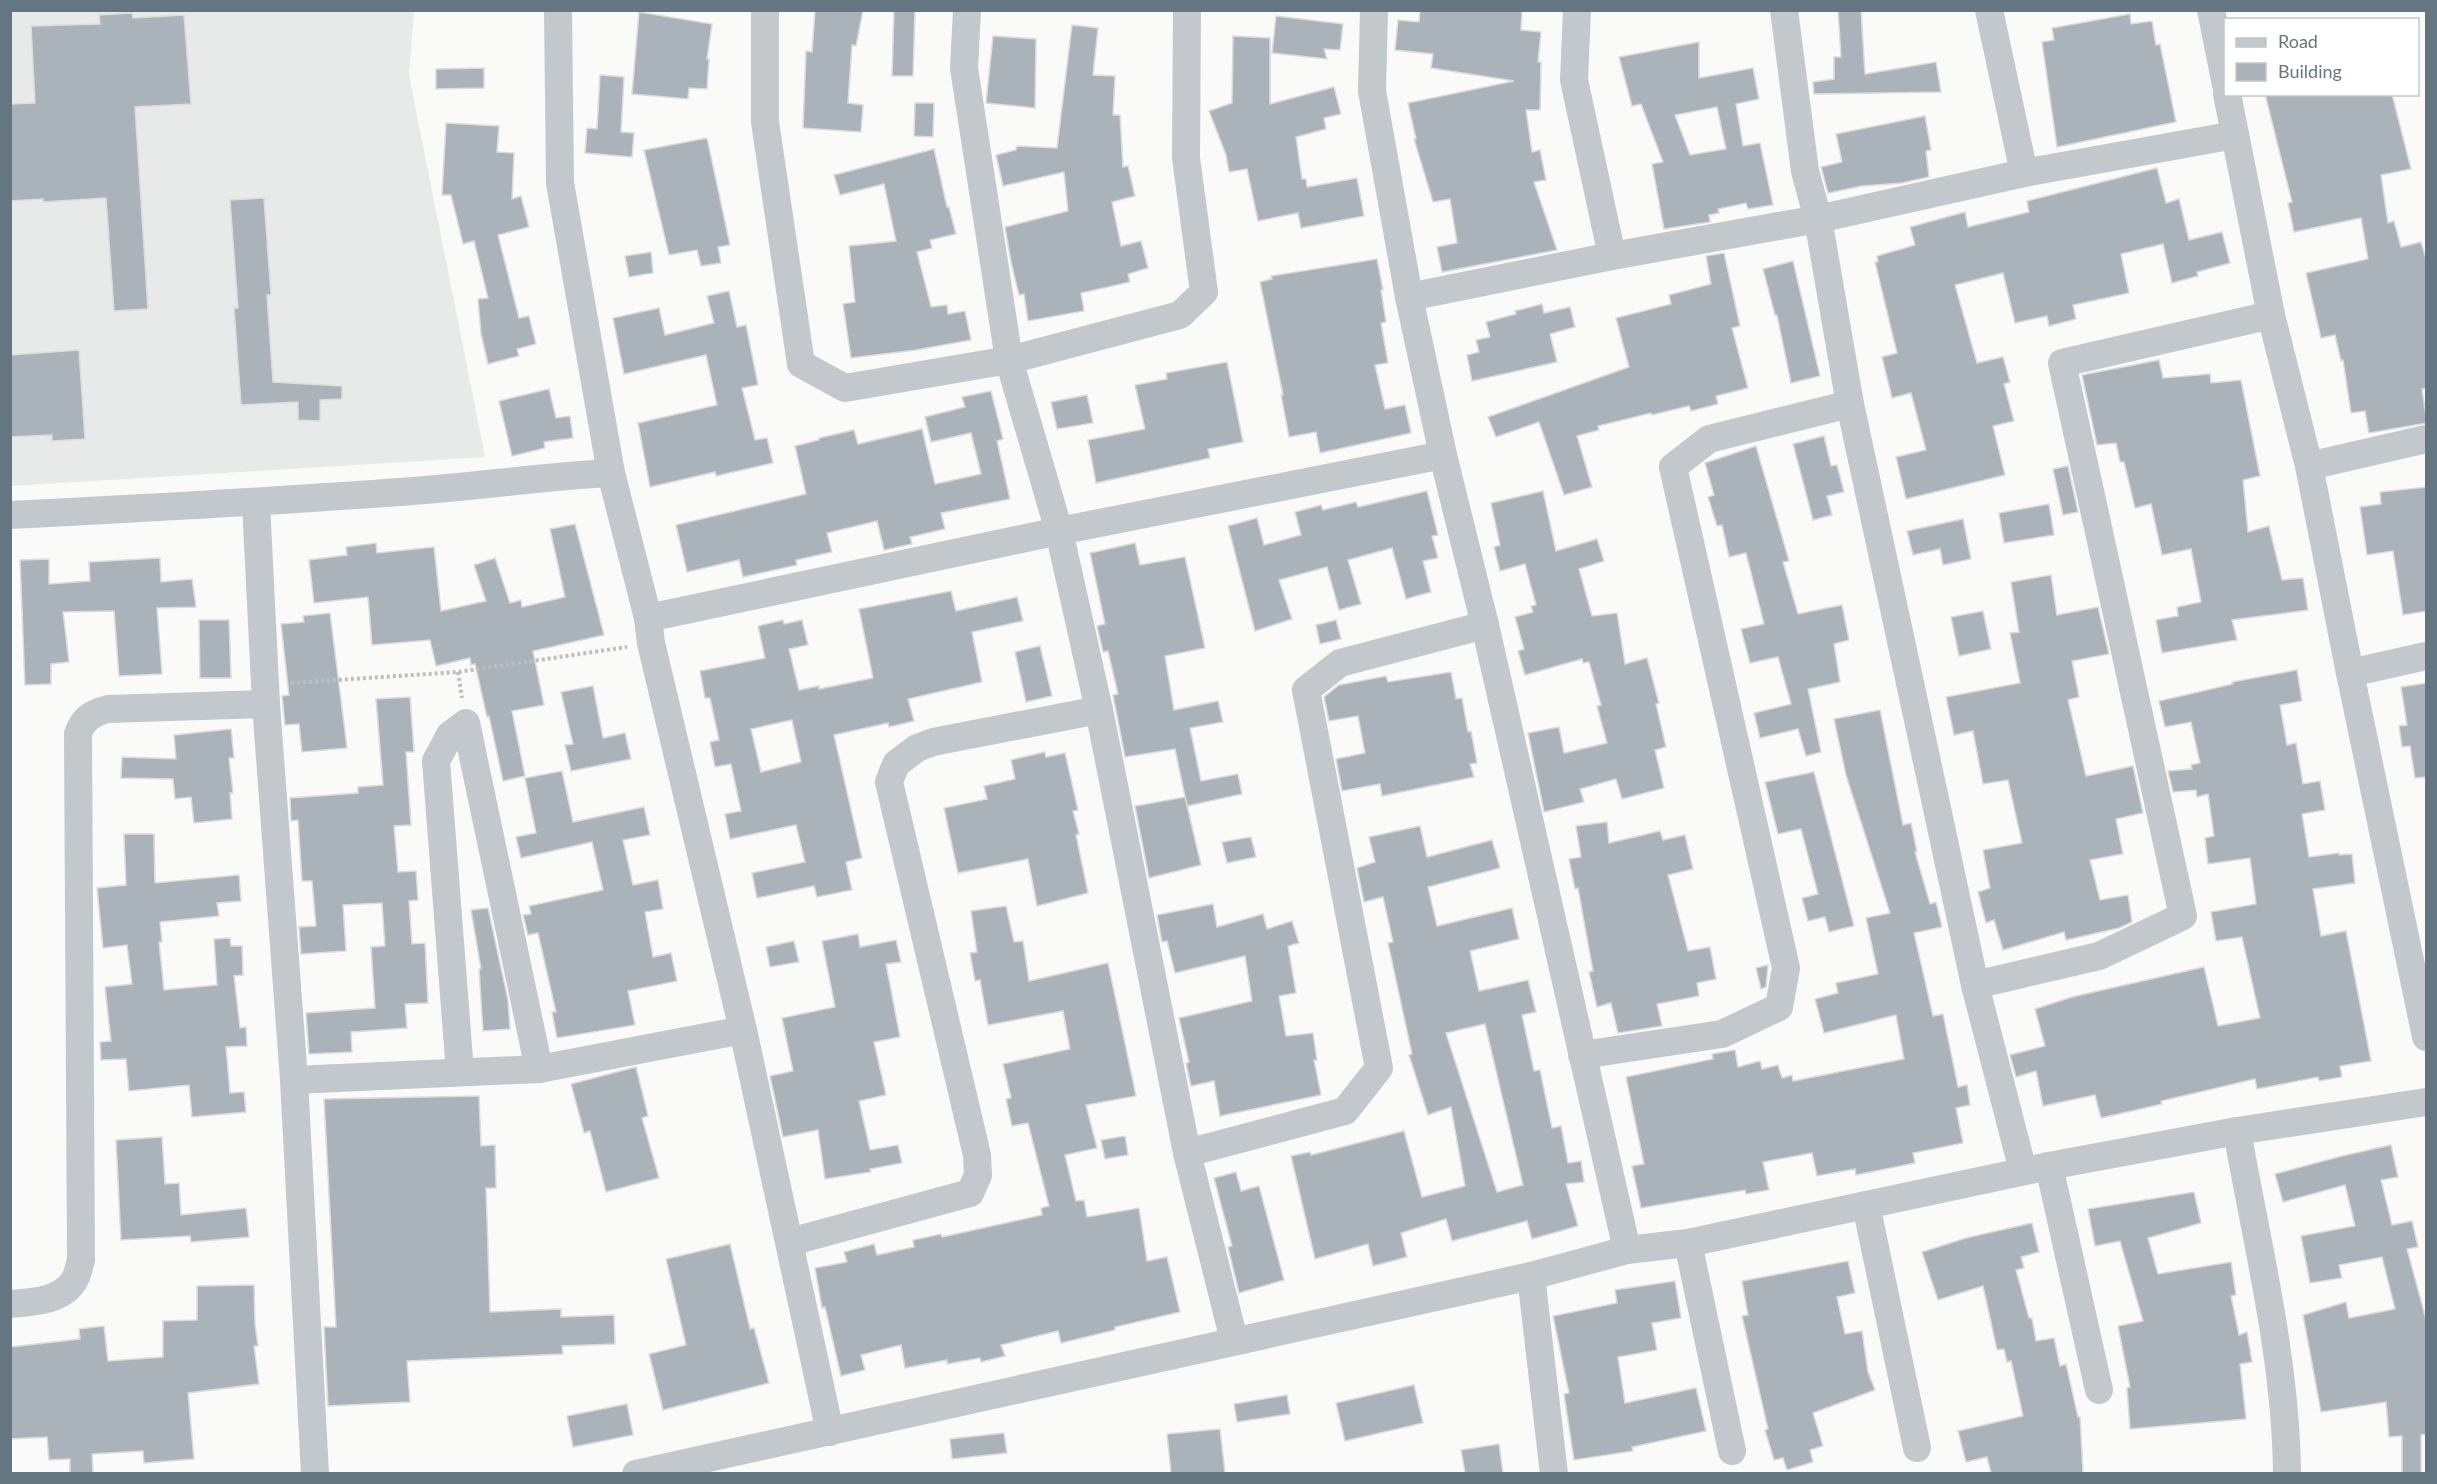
<svg xmlns="http://www.w3.org/2000/svg" width="2437" height="1484" viewBox="0 0 2437 1484" font-family="Lato,sans-serif">
  <style>
    .built { fill: #e8e9e9 }
    .building { fill: #aab3b9; stroke: #dcdcda; stroke-width: 1.5; fill-rule: evenodd }
    .lines { fill: none; stroke-linecap: round; stroke-linejoin: round }
    .path { stroke: #bbbfc2; stroke-width: 4; stroke-dasharray: 3 3; stroke-linecap: butt }
    .street { stroke: #c3c8cc; stroke-width: 28 }
  </style>
  <rect width="100%" height="100%" fill="#fafaf8"/>
  <polygon class="built" points="11,11 414,11 409,75 485,457 11,486"/>
  <g class="building">
    <polygon points="815,10 863,10 856,46 852,45 848,103 863,105 861,132 803,128 806,51 812,52"/>
    <polygon points="894,10 915,10 913,76 892,76"/>
    <polygon points="1420,10 1522,10 1521,30 1541,32 1538,62 1541,62 1540,110 1526,110 1532,152 1540,150 1546,180 1534,182 1557,250 1442,272 1437,247 1457,243 1450,199 1433,202 1414,139 1416,139 1408,103 1514,81 1431,68 1433,54 1395,50 1398,20 1419,22"/>
    <polygon points="1838,10 1861,10 1865,74 1936,62 1941,92 1814,94 1813,82 1834,79 1834,57 1841,57"/>
    <polygon points="639,12 712,24 707,59 709,59 707,89 689,88 688,99 632,94"/>
    <polygon points="132,13 133,18 184,15 191,104 135,107 148,309 114,311 106,198 43,202 43,199 10,201 10,104 35,103 31,26 100,24 99,15"/>
    <polygon points="2130,14 2131,24 2152,21 2156,45 2160,44 2176,122 2057,147 2042,42 2054,40 2052,28"/>
    <polygon points="1276,16 1343,24 1340,50 1324,49 1327,59 1272,53"/>
    <polygon points="1072,25 1098,28 1093,75 1115,76 1113,115 1120,115 1123,167 1128,166 1135,196 1112,202 1121,246 1141,241 1148,268 1128,274 1130,282 1081,293 1084,311 1028,321 1024,294 1019,295 1011,262 1005,227 1068,211 1064,172 1003,186 996,155 1016,150 1017,146 1057,148"/>
    <polygon points="993,36 1036,39 1035,108 986,103"/>
    <polygon points="1233,36 1270,38 1270,104 1334,87 1341,114 1324,118 1326,129 1296,137 1302,179 1306,179 1307,187 1357,178 1364,216 1301,228 1298,213 1258,221 1247,169 1229,172 1226,155 1209,111 1232,103"/>
    <path d="M1699 42V78L1753 68 1759 99 1736 104 1743 146 1760 143 1773 205 1748 209 1746 203 1718 209 1719 213 1709 215 1710 222 1664 229 1652 164 1663 162 1641 104 1632 106 1619 57ZM1717 107 1726 149 1690 155 1675 115Z"/>
    <polygon points="484,68 484,88 436,89 436,69"/>
    <polygon points="600,75 624,77 621,132 634,133 632,157 585,153 587,128 597,129"/>
    <polygon points="2265,94 2392,94 2411,169 2381,175 2388,223 2394,221 2401,247 2421,242 2427,262 2427,388 2422,389 2427,423 2369,433 2365,411 2351,413 2343,360 2341,361 2335,335 2321,338 2306,273 2368,259 2361,218 2294,232 2288,203 2292,202"/>
    <polygon points="915,103 934,103 933,137 914,136"/>
    <polygon points="1925,116 1931,150 1926,151 1929,177 1902,183 1862,186 1828,193 1821,167 1842,162 1836,134"/>
    <polygon points="446,123 499,126 497,152 514,153 512,199 521,196 529,227 498,235 519,318 529,316 536,344 517,349 519,356 488,364 481,334 478,299 488,298 474,241 463,244 451,195 442,195"/>
    <polygon points="707,138 730,245 718,247 721,263 701,266 697,250 669,255 644,150"/>
    <polygon points="934,149 947,207 949,207 956,234 930,240 932,248 917,252 931,307 947,305 948,314 965,311 971,340 916,350 851,358 843,304 855,302 849,246 896,241 884,184 840,195 834,175"/>
    <polygon points="2157,168 2166,203 2179,199 2189,240 2222,232 2230,263 2197,272 2198,276 2172,283 2163,244 2121,254 2129,293 2073,305 2076,319 2049,326 2047,316 2015,323 2003,273 1955,285 1977,363 2003,357 2010,382 2004,384 2014,421 1993,426 2005,475 1906,499 1896,457 1926,450 1911,393 1892,398 1882,357 1897,353 1875,262 1878,262 1877,256 1915,245 1910,227 1965,212 1968,227 2029,212 2027,201"/>
    <polygon points="264,198 271,295 267,295 273,382 342,386 342,399 320,400 320,421 298,420 298,402 241,405 234,308 238,308 230,200"/>
    <polygon points="651,252 653,273 629,277 625,256"/>
    <polygon points="1724,253 1740,326 1732,328 1748,388 1716,396 1718,404 1691,411 1689,406 1652,415 1651,413 1598,426 1599,430 1577,436 1592,487 1564,495 1539,422 1496,437 1488,417 1629,367 1616,318 1671,304 1669,295 1711,284 1706,256"/>
    <polygon points="1377,259 1383,290 1381,290 1386,322 1381,323 1388,363 1375,365 1385,409 1405,405 1411,433 1320,453 1316,432 1289,437 1281,395 1283,395 1260,282 1272,279 1271,276"/>
    <polygon points="1793,261 1820,376 1791,383 1777,315 1775,315 1763,269"/>
    <polygon points="729,291 737,327 746,325 758,385 742,388 755,440 767,438 773,463 716,476 715,472 650,487 638,423 717,405 706,355 624,374 613,318 659,308 665,335 714,323 707,296"/>
    <polygon points="1542,304 1544,313 1570,307 1575,327 1550,334 1557,362 1472,381 1467,355 1479,352 1476,340 1490,337 1486,322 1516,314 1515,311"/>
    <polygon points="79,350 85,439 52,441 52,435 10,437 10,355"/>
    <polygon points="2159,360 2163,378 2210,374 2211,383 2241,380 2260,476 2243,480 2248,532 2269,526 2282,580 2303,578 2308,610 2232,620 2237,640 2162,653 2156,620 2178,616 2177,607 2201,602 2191,549 2162,555 2151,504 2135,508 2124,462 2120,462 2116,443 2097,445 2082,375"/>
    <polygon points="1227,362 1243,442 1208,449 1210,458 1096,483 1088,440 1145,429 1135,385 1167,379 1166,373"/>
    <polygon points="549,389 556,418 570,416 573,438 544,442 545,448 512,456 499,401"/>
    <polygon points="991,391 1003,439 997,441 1010,499 941,513 945,529 910,537 912,544 884,550 877,521 827,533 832,552 796,560 797,565 743,577 739,560 687,572 676,525 806,494 795,446 819,440 819,438 854,430 858,444 922,429 935,484 981,474 971,433 931,442 925,417 965,407 962,397"/>
    <polygon points="1087,395 1093,423 1057,429 1051,402"/>
    <polygon points="1824,436 1831,466 1837,465 1844,492 1827,496 1832,515 1813,520 1793,444"/>
    <polygon points="1756,446 1789,561 1783,562 1798,614 1842,605 1849,640 1834,644 1840,682 1808,689 1821,752 1806,756 1798,729 1760,738 1754,713 1791,704 1778,657 1750,663 1741,629 1764,624 1746,553 1729,557 1722,525 1717,526 1708,497 1714,495 1705,463"/>
    <polygon points="2068,466 2078,512 2063,515 2053,469"/>
    <polygon points="2427,487 2427,611 2403,615 2393,551 2367,555 2360,507 2381,504 2380,492"/>
    <polygon points="1427,491 1438,535 1432,536 1438,558 1423,561 1431,592 1406,599 1392,548 1348,560 1361,604 1339,610 1327,567 1279,580 1292,619 1255,631 1228,526 1257,518 1264,545 1301,535 1295,512 1321,505 1323,510 1356,502 1358,507"/>
    <polygon points="1543,491 1556,551 1597,539 1604,561 1579,569 1592,616 1617,613 1625,664 1647,658 1659,703 1656,704 1666,747 1655,750 1664,788 1622,799 1616,779 1580,789 1584,802 1544,812 1528,733 1559,727 1564,753 1607,743 1597,706 1601,705 1589,662 1583,663 1582,659 1525,675 1518,651 1524,649 1515,617 1533,612 1531,606 1536,605 1525,564 1500,571 1494,547 1500,545 1491,503"/>
    <polygon points="2049,504 2054,535 2004,543 1999,513"/>
    <polygon points="1963,519 1971,559 1943,565 1940,549 1913,555 1907,531"/>
    <polygon points="575,524 604,635 533,651 544,705 512,711 525,776 503,781 489,716 487,717 475,664 471,665 470,658 436,666 430,640 372,645 368,597 314,603 309,560 347,555 346,547 376,543 377,553 434,547 441,611 486,601 474,565 495,558 510,603 521,600 522,607 565,597 550,529"/>
    <polygon points="1135,543 1140,565 1185,557 1205,648 1165,656 1174,710 1218,701 1223,722 1190,728 1201,781 1238,774 1242,794 1187,806 1175,749 1125,757 1113,695 1118,694 1108,651 1103,652 1097,626 1105,624 1090,553"/>
    <polygon points="160,558 161,582 192,579 196,607 157,608 162,674 119,676 114,611 63,612 69,662 51,664 51,684 25,685 20,560 49,559 49,584 90,581 89,562"/>
    <polygon points="2051,575 2057,615 2098,607 2109,654 2072,661 2079,697 2068,700 2086,776 2133,766 2143,813 2116,819 2123,854 2090,860 2100,900 2128,895 2132,922 2119,928 2066,940 2064,932 2003,950 1994,920 1986,923 1978,892 1990,888 1983,850 2022,843 2008,780 1983,784 1973,731 1954,735 1946,697 2020,683 2010,633 2019,632 2011,582"/>
    <path d="M951 591 956 611 1017 597 1023 621 972 632 982 682 908 699 914 721 889 727 888 723 834 735 862 858 846 862 852 890 817 897 814 886 757 898 752 873 805 862 796 825 730 839 725 814 741 811 731 764 715 767 710 742 719 740 710 698H705L700 671 765 658 758 626 783 620 784 624 802 620 808 645 789 649 799 690 819 686V689L873 678 859 609ZM792 720 801 762 761 772 751 729Z"/>
    <polygon points="1983,611 1991,649 1959,656 1951,617"/>
    <polygon points="330,613 347,748 302,752 299,724 285,725 282,696 289,695 281,624 304,622 303,616"/>
    <polygon points="199,620 229,620 231,678 200,678"/>
    <polygon points="1336,620 1341,639 1320,644 1316,625"/>
    <polygon points="1040,646 1052,696 1026,702 1015,652"/>
    <polygon points="2297,670 2302,701 2280,705 2287,745 2296,743 2303,784 2320,781 2325,810 2302,814 2309,857 2339,853 2339,855 2352,854 2355,883 2313,889 2321,936 2346,931 2371,1061 2340,1066 2342,1077 2319,1081 2318,1077 2257,1089 2255,1079 2161,1101 2162,1104 2101,1118 2095,1095 2043,1106 2036,1071 2016,1077 2010,1055 2045,1046 2035,1009 2072,997 2204,967 2218,1026 2260,1018 2242,937 2216,941 2211,912 2256,904 2250,858 2208,864 2205,838 2214,836 2208,794 2197,797 2196,790 2173,792 2168,771 2192,769 2191,765 2200,763 2191,722 2165,727 2159,701 2233,684 2232,682"/>
    <polygon points="1451,672 1456,699 1462,698 1468,732 1471,731 1477,763 1470,764 1474,777 1382,796 1380,784 1342,791 1336,759 1365,753 1358,716 1329,721 1324,697 1339,685 1386,676 1388,682"/>
    <polygon points="2427,683 2427,777 2415,778 2410,746 2402,747 2399,726 2407,725 2401,687"/>
    <polygon points="593,686 603,738 625,733 631,759 571,771 565,745 573,744 561,692"/>
    <polygon points="410,697 414,752 406,752 411,825 394,826 398,872 416,871 418,900 409,901 412,944 425,943 428,1003 405,1004 407,1028 351,1032 352,1052 309,1054 306,1013 375,1008 371,947 385,946 382,903 343,905 346,951 301,954 299,927 316,926 312,881 302,881 298,820 291,821 290,798 358,793 358,787 383,785 376,699"/>
    <polygon points="1880,710 1903,825 1911,823 1917,852 1915,852 1930,904 1936,902 1942,927 1914,933 1933,1016 1943,1014 1958,1087 1967,1085 1970,1105 1956,1108 1963,1143 1913,1153 1915,1163 1856,1175 1855,1169 1817,1176 1812,1153 1763,1162 1769,1190 1746,1194 1745,1190 1641,1208 1632,1166 1644,1164 1626,1077 1713,1059 1712,1054 1735,1050 1738,1067 1760,1061 1762,1069 1778,1065 1782,1078 1792,1075 1793,1081 1904,1059 1896,1015 1824,1033 1815,999 1838,993 1836,983 1878,974 1866,918 1890,913 1846,775 1834,719"/>
    <polygon points="231,729 234,758 229,758 233,793 230,793 232,819 194,823 191,797 175,799 173,779 121,778 122,757 176,759 174,735"/>
    <polygon points="1045,752 1046,757 1065,753 1078,810 1073,811 1079,834 1076,835 1088,893 1037,906 1028,859 958,873 944,808 987,799 984,786 1015,779 1011,760"/>
    <polygon points="562,771 573,822 644,807 650,835 623,840 633,885 658,880 663,909 645,912 653,957 671,953 677,981 628,991 635,1025 557,1038 552,1012 556,1012 538,933 528,935 523,915 531,914 529,906 603,890 592,842 521,858 516,837 536,833 525,778"/>
    <polygon points="1814,772 1854,926 1829,932 1825,917 1808,921 1802,898 1818,894 1801,829 1778,834 1765,782"/>
    <polygon points="1185,797 1201,865 1149,878 1135,806"/>
    <polygon points="1607,822 1609,843 1660,831 1663,840 1685,835 1693,869 1668,875 1688,951 1710,947 1716,979 1697,983 1699,996 1657,1004 1662,1026 1618,1033 1611,1003 1597,1007 1589,972 1593,971 1578,888 1575,889 1569,859 1581,857 1576,826"/>
    <path d="M1420 826 1427 857 1492 840 1500 868 1428 887 1437 926 1512 908 1519 939 1470 951 1479 991 1528 980 1536 1012 1522 1015 1534 1071 1540 1070 1552 1128 1561 1126 1568 1163 1581 1161 1584 1182 1566 1184 1578 1226 1532 1239 1527 1221 1452 1241 1446 1219 1401 1233 1407 1257 1373 1266 1368 1244 1315 1259 1291 1156 1310 1152 1311 1155 1404 1131 1422 1197 1465 1186 1451 1107 1428 1115 1409 1055 1412 1054 1388 943 1393 942 1383 897 1364 902 1357 868 1375 862 1369 837ZM1485 1024 1523 1185 1497 1192 1446 1033Z"/>
    <polygon points="124,834 154,834 155,883 239,875 241,901 217,903 219,916 160,922 162,942 159,942 164,990 217,985 214,939 230,938 231,946 242,946 243,975 234,976 240,1028 246,1027 247,1046 226,1047 230,1093 244,1092 246,1112 192,1117 189,1085 129,1091 126,1059 101,1060 100,1042 111,1041 105,987 132,984 127,945 103,948 97,888 126,885"/>
    <polygon points="1251,837 1256,857 1227,863 1222,842"/>
    <polygon points="1213,904 1217,927 1263,914 1267,929 1292,921 1299,943 1288,946 1296,993 1279,996 1286,1036 1313,1033 1317,1060 1314,1060 1321,1095 1220,1116 1214,1081 1191,1086 1186,1063 1189,1062 1179,1018 1252,1001 1245,956 1175,973 1167,941 1162,942 1157,915"/>
    <polygon points="1006,906 1014,942 1023,941 1029,981 1108,963 1136,1096 1086,1105 1097,1148 1065,1155 1076,1201 1084,1200 1087,1217 1139,1208 1147,1261 1167,1257 1180,1312 1115,1327 1115,1330 1061,1343 1058,1331 1001,1345 1005,1356 981,1362 980,1358 947,1364 947,1360 905,1368 901,1345 861,1355 865,1370 841,1376 825,1307 822,1308 815,1268 847,1262 844,1252 874,1244 877,1255 914,1247 913,1240 941,1234 942,1237 1042,1215 1041,1208 1049,1206 1028,1123 1012,1126 1006,1099 1011,1098 1003,1064 1070,1049 1063,1011 988,1025 980,980 975,981 970,953 977,952 971,911"/>
    <polygon points="488,908 508,1000 510,1029 483,1031 479,969 481,969 471,910"/>
    <polygon points="858,934 860,947 896,940 901,962 886,964 900,1037 874,1042 886,1095 859,1101 870,1150 898,1145 902,1163 870,1169 871,1172 825,1179 818,1130 783,1137 770,1076 793,1071 782,1018 835,1007 822,941"/>
    <polygon points="794,941 799,962 770,967 766,947"/>
    <polygon points="1768,965 1766,987 1761,989 1756,968"/>
    <polygon points="636,1067 648,1116 642,1118 659,1178 606,1192 590,1131 584,1133 571,1084"/>
    <polygon points="479,1096 481,1146 495,1145 496,1188 486,1188 490,1312 561,1309 561,1317 614,1315 615,1344 562,1346 563,1354 407,1361 410,1402 328,1406 324,1327 336,1327 324,1099"/>
    <polygon points="1125,1136 1128,1155 1105,1159 1101,1140"/>
    <polygon points="162,1137 165,1184 179,1183 181,1215 246,1208 249,1237 191,1242 190,1236 121,1240 116,1140"/>
    <polygon points="2391,1145 2398,1177 2381,1180 2392,1225 2412,1221 2418,1247 2407,1249 2427,1323 2427,1434 2421,1435 2421,1473 2402,1473 2402,1436 2389,1437 2386,1402 2321,1412 2303,1315 2346,1302 2349,1318 2395,1309 2382,1257 2339,1265 2342,1278 2310,1283 2301,1236 2355,1226 2345,1185 2283,1202 2275,1174 2342,1156"/>
    <polygon points="1236,1172 1241,1191 1259,1186 1284,1280 1239,1293 1228,1247 1232,1246 1214,1178"/>
    <polygon points="2194,1192 2201,1223 2148,1238 2158,1274 2231,1262 2236,1295 2231,1296 2239,1335 2247,1332 2252,1362 2240,1364 2246,1419 2130,1429 2127,1388 2130,1387 2118,1326 2143,1321 2120,1241 2095,1246 2088,1209"/>
    <polygon points="2032,1223 2039,1252 2021,1257 2024,1268 2016,1270 2029,1318 2032,1318 2036,1341 2054,1338 2060,1366 2066,1364 2078,1417 2080,1417 2083,1473 1991,1473 1987,1457 1966,1462 1958,1431 2023,1416 2011,1361 2007,1362 2004,1349 1997,1350 1983,1286 1938,1300 1922,1252 1966,1238"/>
    <polygon points="730,1244 750,1329 754,1328 769,1383 663,1410 649,1354 686,1345 666,1259"/>
    <polygon points="1848,1261 1855,1293 1837,1297 1845,1334 1862,1331 1868,1372 1875,1390 1813,1413 1823,1446 1810,1450 1813,1462 1787,1470 1783,1458 1774,1460 1765,1430 1768,1429 1742,1316 1748,1315 1742,1281"/>
    <polygon points="1675,1281 1681,1318 1652,1323 1657,1350 1618,1357 1625,1403 1696,1388 1706,1431 1632,1447 1633,1451 1574,1460 1564,1394 1569,1393 1553,1316 1617,1303 1615,1290"/>
    <polygon points="254,1285 255,1324 258,1346 254,1346 259,1384 188,1393 194,1459 144,1463 143,1451 92,1454 93,1473 70,1473 70,1459 49,1460 47,1437 10,1439 10,1347 80,1339 79,1329 104,1326 108,1361 163,1357 163,1321 197,1320 197,1286"/>
    <polygon points="1414,1385 1423,1423 1345,1441 1336,1403"/>
    <polygon points="1287,1395 1290,1414 1237,1422 1234,1404"/>
    <polygon points="627,1404 633,1435 573,1447 567,1416"/>
    <polygon points="1220,1429 1225,1473 1171,1473 1167,1434"/>
    <polygon points="1004,1433 1007,1453 952,1459 950,1439"/>
    <polygon points="1499,1444 1503,1473 1465,1473 1461,1450"/>
  </g>
  <g class="lines">
    <g class="path">
      <polyline points="458,672 462,698"/>
      <polyline points="291,683 458,672 627,647"/>
    </g>
    <g class="street">
      <polyline points="558,10 560,183 611,473 648,618 651,643 743,1030 830,1432"/>
      <polyline points="765,10 765,122 801,364 845,388 1009,360 1180,315 1204,292 1186,158 1187,10"/>
      <polyline points="967,10 964,68 1009,360 1059,531 1099,710 1187,1153 1234,1340"/>
      <polyline points="1374,10 1372,91 1409,297 1443,455 1485,625 1627,1250"/>
      <polyline points="1577,10 1574,80 1612,256"/>
      <polyline points="1784,10 1805,171 1818,219 1850,404 1975,985 2023,1171"/>
      <polyline points="1989,10 2024,173"/>
      <polyline points="2211,10 2226,85"/>
      <polyline points="2227,94 2271,315 2309,466 2350,673 2426,1037"/>
      <polyline points="1409,297 1612,256 1818,219 2024,173 2235,135"/>
      <polyline points="2309,466 2426,439"/>
      <polyline points="256,503 266,704 294,1080 315,1474"/>
      <path d="M10 515C149 508 287 501 425 490 487 485 549 476 611 473"/>
      <polyline points="648,618 1059,531 1443,455"/>
      <polyline points="2350,673 2426,656"/>
      <polyline points="1975,985 2099,956 2183,916 2062,363 2271,315"/>
      <polyline points="1582,1055 1722,1034 1779,1007 1786,968 1673,467 1709,439 1850,404"/>
      <polyline points="460,1072 436,761 450,735 466,723 539,1069"/>
      <polyline points="294,1080 539,1069 743,1030"/>
      <path d="M2237 1131C2257 1244 2286 1359 2287 1474"/>
      <polyline points="1187,1153 1345,1111 1379,1068 1306,690 1340,663 1485,625"/>
      <polyline points="2049,1166 2099,1390"/>
      <polyline points="1866,1205 1917,1448"/>
      <polyline points="790,1242 970,1193 978,1175 977,1155 889,782 896,764 917,748 933,742 1099,710"/>
      <polyline points="1688,1243 1732,1451"/>
      <polyline points="1531,1276 1554,1474"/>
      <path d="M10 1304C33 1302 63 1301 75 1279 78 1274 79 1266 81 1260L78 734C83 718 93 713 108 709L266 704"/>
      <polyline points="636,1474 1531,1276 1627,1250 1688,1243 2049,1166 2237,1131 2426,1102"/>
    </g>
  </g>
  <rect width="2437" height="1484" fill="none" stroke="#657683" stroke-width="24"/>
  <rect x="2224" y="18" width="195" height="78" fill="#ffffff" stroke="#c1c8cd" stroke-width="1.5"/>
  <rect x="2236" y="38" width="30" height="9" fill="#c3c8cc" stroke="#c1c8cd" stroke-width="1.5"/>
  <text x="2278" y="48" font-size="18" fill="#657683">Road</text>
  <rect x="2236" y="63" width="30" height="18" fill="#aab3b9" stroke="#c1c8cd" stroke-width="1.5"/>
  <text x="2278" y="78" font-size="18" fill="#657683">Building</text>
</svg>
